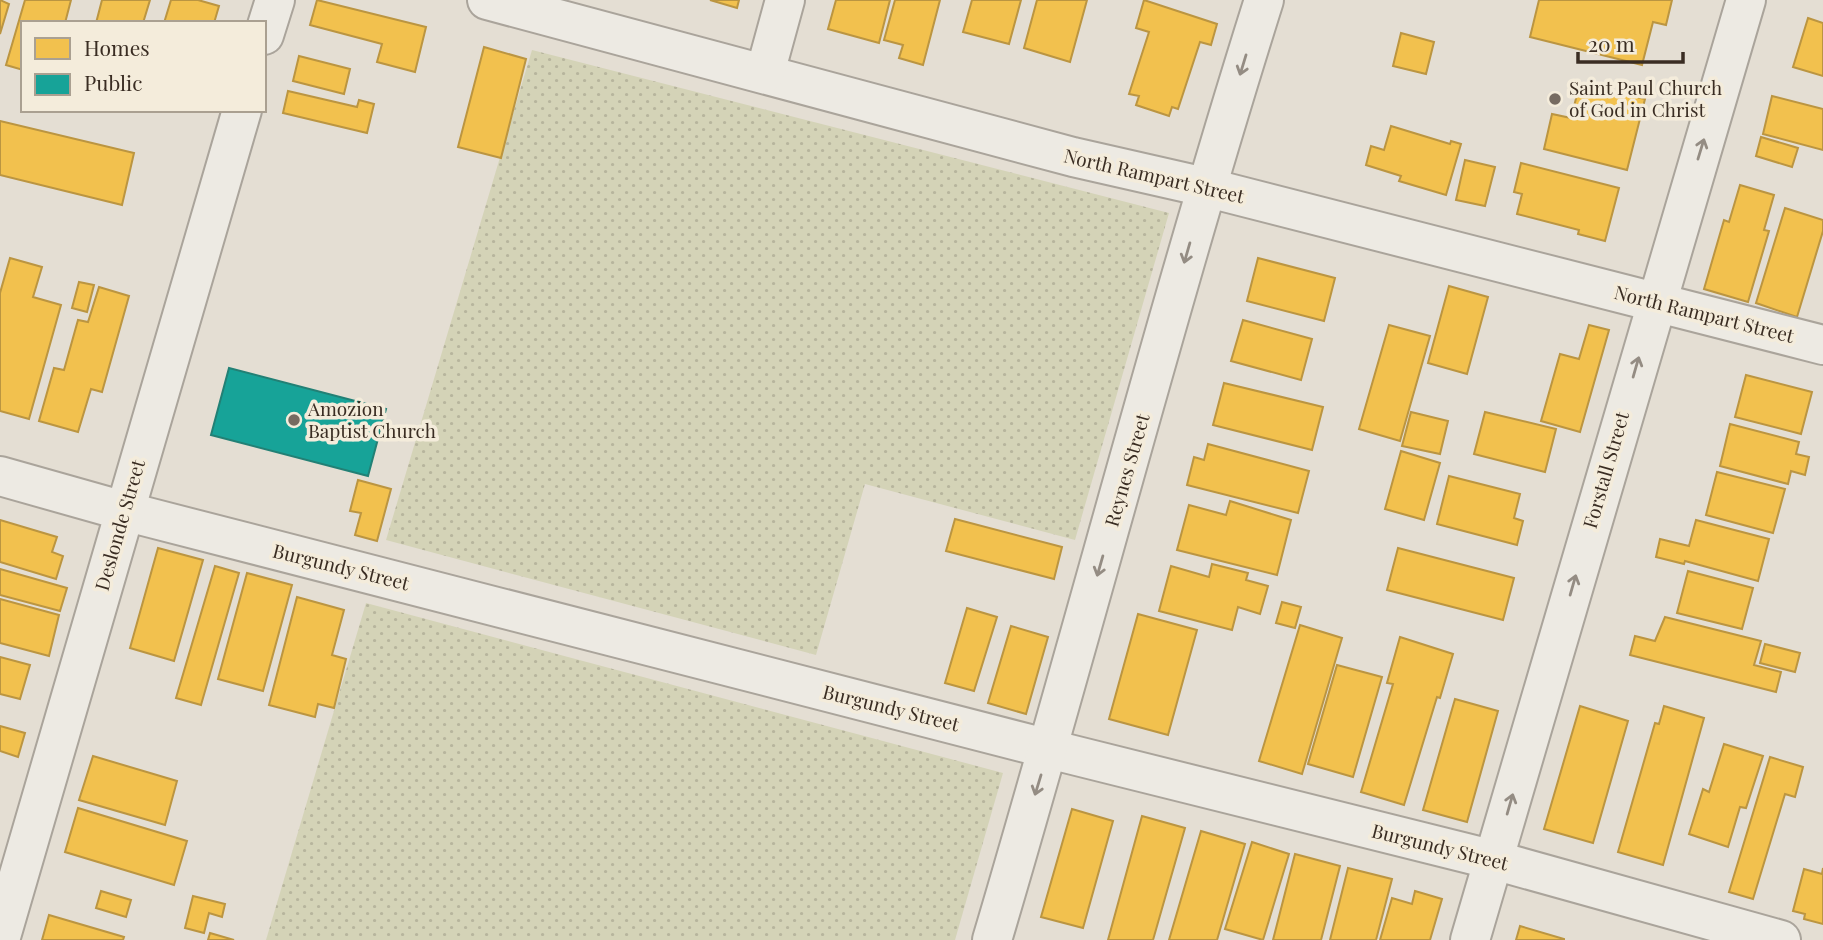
<svg xmlns="http://www.w3.org/2000/svg" width="1823" height="940" viewBox="0 0 1823 940" font-family="'Playfair Display',serif">
  <style>
    .grass { fill: url(#grass-dots) }
    .homes { fill: #f2c14e; stroke: #bb9541; stroke-width: 2 }
    .public { fill: #17a398; stroke: #228075; stroke-width: 2 }
    .lines { fill: none; stroke-linecap: round; stroke-linejoin: round }
    .minor-casing { stroke: #aaa49b; stroke-width: 42 }
    .minor { stroke: #edeae3; stroke-width: 38 }
    .oneway { stroke: #948c83 }
    .poi-dot { fill: #766b61; stroke: #f4ecdb; stroke-width: 2.5 }
    .labels { text-anchor: middle; stroke-width: 7; stroke-linejoin: round; paint-order: stroke }
    .poi-label { font-size: 19px; fill: #3a2d23; stroke: #f4ecdb; text-anchor: start }
    .street-label { font-size: 19px; fill: #3a2d23; stroke: #f4ecdb }
  </style>
  <defs>
    <pattern id="grass-dots" width="8" height="8" patternUnits="userSpaceOnUse" patternTransform="scale(1.75)"><rect width="8" height="8" fill="#d4d3b7"/><path d="M2 2h.1M6 6h.1" fill="none" stroke="#b7b59d" stroke-width="1.8" stroke-linecap="round"/></pattern>
  </defs>
  <rect width="100%" height="100%" fill="#e4ded3"/>
  <g class="grass">
    <polygon points="532,50 1169,213 1075,540 865,484 816,655 386,540"/>
    <polygon points="366,603 1003,773 955,940 266,940"/>
  </g>
  <g class="homes">
    <polygon points="0,0 9,4 0,34"/>
    <polygon points="25,0 71,0 65,23 23,23 23,70 6,65"/>
    <polygon points="102,0 150,0 143,23 96,23"/>
    <polygon points="171,0 198,0 219,6 214,23 164,23"/>
    <polygon points="317,0 426,27 415,72 377,62 382,44 310,25"/>
    <polygon points="710,0 739,0 737,8"/>
    <polygon points="836,0 890,0 879,43 828,29"/>
    <polygon points="895,0 940,0 923,65 899,58 903,45 884,40"/>
    <polygon points="972,0 1021,0 1009,44 963,32"/>
    <polygon points="1037,0 1087,0 1070,62 1024,48"/>
    <polygon points="1144,0 1217,24 1211,45 1200,42 1178,109 1172,107 1169,116 1136,105 1139,96 1129,94 1149,32 1136,28"/>
    <polygon points="1539,0 1672,0 1666,25 1653,22 1642,65 1530,37"/>
    <polygon points="1808,18 1823,23 1823,76 1793,67"/>
    <polygon points="1401,33 1434,42 1426,74 1393,66"/>
    <polygon points="484,47 526,59 501,158 458,147"/>
    <polygon points="299,56 350,69 344,94 293,81"/>
    <polygon points="1580,83 1645,99 1627,170 1544,149 1552,114 1571,118"/>
    <polygon points="288,91 357,107 359,100 374,104 367,133 283,113"/>
    <polygon points="1772,96 1823,109 1823,150 1763,134"/>
    <polygon points="0,121 134,153 122,205 0,175"/>
    <polygon points="1391,126 1450,144 1451,141 1461,144 1446,195 1399,181 1401,176 1366,165 1371,146 1384,150"/>
    <polygon points="1761,137 1798,148 1792,167 1756,156"/>
    <polygon points="1465,160 1495,167 1485,206 1456,200"/>
    <polygon points="1521,163 1619,188 1605,241 1578,234 1579,230 1517,214 1522,194 1514,192"/>
    <polygon points="1740,185 1774,195 1764,230 1769,231 1748,302 1704,289 1724,220 1729,222"/>
    <polygon points="1785,208 1823,220 1823,231 1797,317 1756,303"/>
    <polygon points="10,258 42,267 33,297 61,305 29,419 0,411 0,293"/>
    <polygon points="1258,258 1335,278 1324,321 1247,301"/>
    <polygon points="79,282 94,285 87,312 72,308"/>
    <polygon points="1449,286 1488,297 1467,374 1428,363"/>
    <polygon points="99,287 129,296 102,392 91,389 78,432 39,421 54,368 64,370 78,320 88,322"/>
    <polygon points="1243,320 1312,339 1301,380 1231,361"/>
    <polygon points="1389,325 1430,336 1400,441 1359,429"/>
    <polygon points="1589,325 1609,330 1580,432 1541,421 1560,354 1579,359"/>
    <polygon points="1746,375 1812,392 1801,434 1735,417"/>
    <polygon points="1224,383 1323,407 1312,450 1213,425"/>
    <polygon points="1411,412 1448,421 1440,454 1402,446"/>
    <polygon points="1485,412 1556,429 1545,472 1474,454"/>
    <polygon points="1730,424 1799,442 1796,454 1809,457 1805,475 1791,471 1788,484 1720,466"/>
    <polygon points="1208,444 1309,471 1298,513 1187,485 1194,457 1204,460"/>
    <polygon points="1401,451 1440,463 1424,520 1385,509"/>
    <polygon points="1717,472 1785,489 1773,533 1706,515"/>
    <polygon points="1449,476 1520,494 1514,518 1523,521 1517,545 1437,524"/>
    <polygon points="358,480 391,489 377,541 355,535 361,513 350,511"/>
    <polygon points="1230,501 1291,520 1277,575 1177,550 1189,505 1226,515"/>
    <polygon points="955,519 1062,547 1054,579 946,551"/>
    <polygon points="0,520 57,537 52,552 63,556 56,579 0,562"/>
    <polygon points="1696,520 1769,539 1758,581 1685,561 1684,564 1656,557 1660,539 1689,546"/>
    <polygon points="158,548 203,560 174,661 130,648"/>
    <polygon points="1398,548 1514,578 1503,620 1387,590"/>
    <polygon points="1212,564 1248,573 1246,580 1268,586 1260,614 1238,607 1232,630 1159,611 1171,566 1209,577"/>
    <polygon points="215,566 239,573 201,705 176,698"/>
    <polygon points="0,569 67,588 60,611 0,595"/>
    <polygon points="1688,571 1753,588 1742,629 1677,613"/>
    <polygon points="247,573 292,585 263,691 218,679"/>
    <polygon points="297,597 344,610 332,655 346,659 334,708 318,704 315,717 269,705"/>
    <polygon points="0,599 59,615 49,656 0,643"/>
    <polygon points="1282,602 1301,607 1295,628 1276,623"/>
    <polygon points="967,608 997,617 974,691 945,683"/>
    <polygon points="1138,614 1197,630 1168,735 1109,719"/>
    <polygon points="1665,617 1761,641 1754,665 1781,672 1776,692 1630,655 1635,636 1655,641"/>
    <polygon points="1300,625 1342,638 1302,774 1259,761"/>
    <polygon points="1011,626 1048,637 1026,714 988,703"/>
    <polygon points="1400,637 1453,654 1440,698 1437,697 1404,805 1361,792 1393,684 1387,683"/>
    <polygon points="1765,644 1800,653 1795,672 1760,663"/>
    <polygon points="0,657 30,665 20,699 0,694"/>
    <polygon points="1337,665 1382,677 1353,777 1308,764"/>
    <polygon points="1455,699 1498,711 1467,822 1423,810"/>
    <polygon points="1580,706 1628,721 1593,843 1544,829"/>
    <polygon points="1664,706 1704,718 1663,865 1618,852 1655,723 1659,724"/>
    <polygon points="0,726 25,733 18,757 0,751"/>
    <polygon points="1724,744 1763,756 1746,808 1740,807 1728,847 1689,834 1703,789 1709,792"/>
    <polygon points="93,756 177,781 165,825 79,800"/>
    <polygon points="1770,757 1803,767 1795,797 1785,794 1753,899 1729,892"/>
    <polygon points="78,808 187,841 174,885 65,852"/>
    <polygon points="1072,809 1113,821 1083,928 1041,917"/>
    <polygon points="1142,816 1185,828 1153,940 1108,940"/>
    <polygon points="1201,831 1245,844 1217,940 1169,940"/>
    <polygon points="1252,842 1289,854 1263,940 1225,929"/>
    <polygon points="1295,854 1340,866 1321,940 1273,940"/>
    <polygon points="1348,868 1392,879 1376,940 1330,940"/>
    <polygon points="1823,868 1823,924 1804,919 1805,914 1793,911 1804,869 1822,874"/>
    <polygon points="101,891 131,900 126,917 96,908"/>
    <polygon points="1415,891 1442,899 1430,940 1380,940 1392,898 1412,904"/>
    <polygon points="193,896 225,904 222,917 209,913 204,933 185,928"/>
    <polygon points="49,915 124,937 123,940 42,940"/>
    <polygon points="1520,926 1564,939 1564,940 1516,940"/>
    <polygon points="210,933 234,940 208,940"/>
  </g>
  <polygon class="public" points="229,368 386,409 368,476 211,435"/>
  <g class="lines">
    <defs>
      <g id="minor">
        <polyline points="487,0 1073,157 1205,187 1823,345"/>
        <polyline points="264,35 275,0"/>
        <polyline points="765,73 785,0"/>
        <polyline points="0,476 124,511 1049,749 1494,860 1781,940"/>
        <polyline points="0,940 242,110"/>
        <path d="M992 940C1085 627 1166 311 1264 0"/>
        <polyline points="1470,940 1746,0"/>
      </g>
    </defs>
    <use href="#minor" class="minor-casing"/>
    <use href="#minor" class="minor"/>
  </g>
  <defs><path id="oneway-shaft" d="M-6 0H5M1.5-3L5.5 0L1.5 3" fill="none" stroke-width="1.6" stroke-linecap="round" stroke-linejoin="round" transform="scale(1.75)"/></defs>
  <g class="oneway">
    <use href="#oneway-shaft" transform="translate(1243 65) rotate(107)"/>
    <use href="#oneway-shaft" transform="translate(1701 149) rotate(-73)"/>
    <use href="#oneway-shaft" transform="translate(1187 253) rotate(106)"/>
    <use href="#oneway-shaft" transform="translate(1636 367) rotate(-74)"/>
    <use href="#oneway-shaft" transform="translate(1100 566) rotate(106)"/>
    <use href="#oneway-shaft" transform="translate(1573 585) rotate(-74)"/>
    <use href="#oneway-shaft" transform="translate(1038 785) rotate(107)"/>
    <use href="#oneway-shaft" transform="translate(1510 804) rotate(-74)"/>
  </g>
  <g class="poi-dot">
    <circle cx="1555" cy="99" r="7"/>
    <circle cx="294" cy="420" r="7"/>
  </g>
  <g class="labels">
    <g class="poi-label">
      <text x="1569" y="95">Saint Paul Church<tspan x="1569" dy="22">of God in Christ</tspan></text>
      <text x="308" y="416">Amozion<tspan x="308" dy="22">Baptist Church</tspan></text>
    </g>
    <g class="street-label">
      <text transform="translate(1154 176) rotate(13)" y="7">North Rampart Street</text>
      <text transform="translate(1704 314) rotate(14)" y="7">North Rampart Street</text>
      <text transform="translate(1127 470) rotate(-74)" y="7">Reynes Street</text>
      <text transform="translate(1606 470) rotate(-74)" y="7">Forstall Street</text>
      <text transform="translate(120 525) rotate(-74)" y="7">Deslonde Street</text>
      <text transform="translate(341 567) rotate(14)" y="7">Burgundy Street</text>
      <text transform="translate(891 708) rotate(14)" y="7">Burgundy Street</text>
      <text transform="translate(1440 847) rotate(14)" y="7">Burgundy Street</text>
    </g>
  </g>
  <rect x="21" y="21" width="245" height="91" fill="#f4ecdb" stroke="#aaa091" stroke-width="2"/>
  <rect x="35" y="38" width="35" height="21" fill="#f2c14e" stroke="#aaa091" stroke-width="2"/>
  <text x="84" y="56" font-size="21" fill="#3a2d23">Homes</text>
  <rect x="35" y="74" width="35" height="21" fill="#17a398" stroke="#aaa091" stroke-width="2"/>
  <text x="84" y="91" font-size="21" fill="#3a2d23">Public</text>
  <path d="M1578 52v10h105v-10" fill="none" stroke="#3a2d23" stroke-width="3.5"/>
  <text x="1588" y="52" font-size="21" fill="#3a2d23" stroke="#f4ecdb" stroke-width="5" paint-order="stroke">20 m</text>
</svg>
